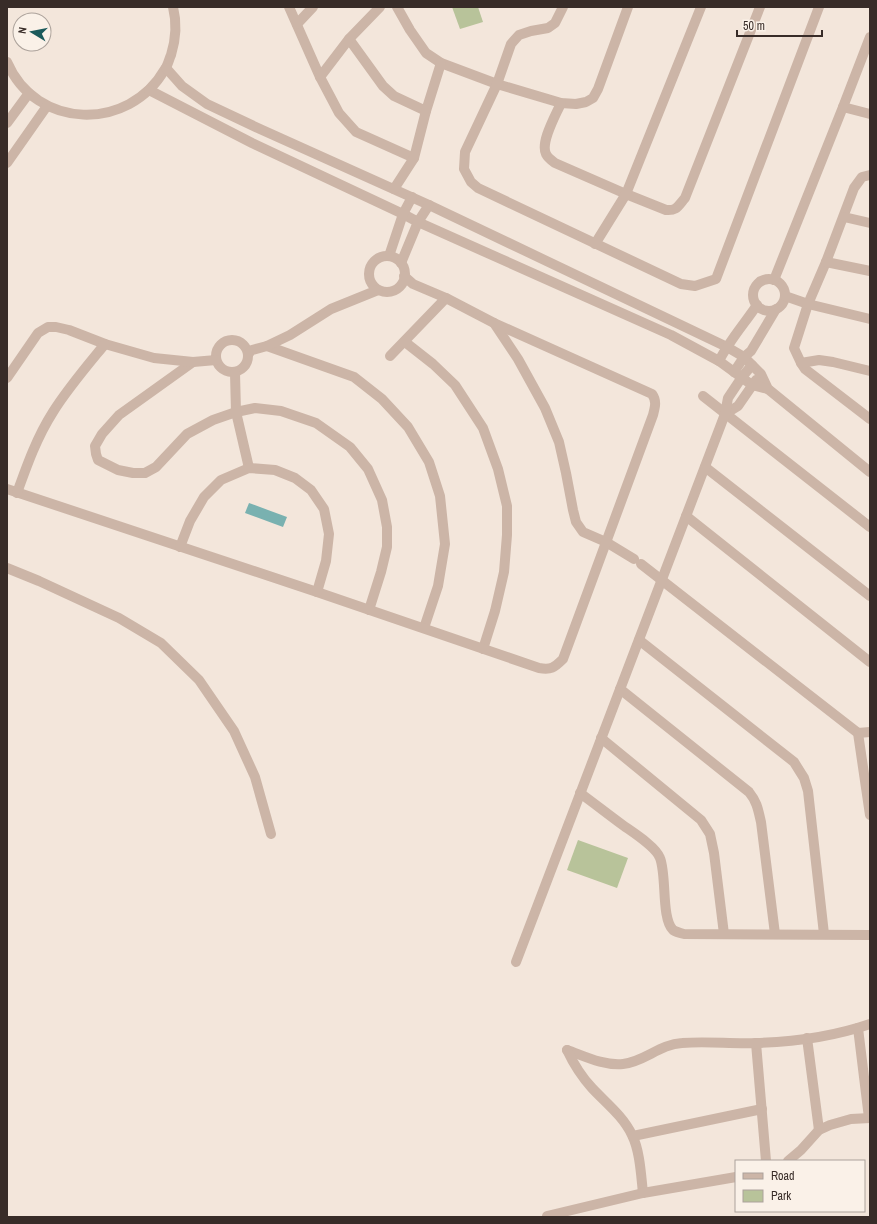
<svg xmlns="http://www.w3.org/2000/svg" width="877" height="1224" viewBox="0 0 877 1224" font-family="'Archivo Narrow',sans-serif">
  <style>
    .green { fill: #b8c39a }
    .water { fill: #79b1b0 }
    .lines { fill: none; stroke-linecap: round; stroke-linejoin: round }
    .street { stroke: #ccb5a7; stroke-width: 10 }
  </style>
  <rect width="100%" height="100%" fill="#f3e6db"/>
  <g class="green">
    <polygon points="452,7 478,7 483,22 460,29"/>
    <polygon points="578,840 628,858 617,888 567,870"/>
  </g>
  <polygon class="water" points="249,503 287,517 283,527 245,513"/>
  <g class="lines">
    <g class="street">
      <polyline points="289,7 320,77 339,113 356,132 414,158"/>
      <polyline points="397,7 410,30 426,53 441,63 497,84 561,103 576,104 586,102 593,98 598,89 628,7"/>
      <polyline points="563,7 555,23 548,28 531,31 519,35 511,44 497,84 465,152 464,169 471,182 478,188 681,284 695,286 716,279 819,7"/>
      <polyline points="297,24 313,7"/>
      <polyline points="349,39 383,86 394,96 426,111"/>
      <path d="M7 62C36 130 129 132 165 69 168 65 169 59 171 55 176 39 177 23 173 7"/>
      <polyline points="166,68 182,86 207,104 260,129 429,205 727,347 744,357 761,374 768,389 870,472"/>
      <polyline points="320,77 349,39 380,7"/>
      <polyline points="149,90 252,143 403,214 418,222 671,335 719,361 752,385 768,389"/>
      <path d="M561 103C556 115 540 142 546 154 548 158 551 160 555 163L626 194 666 210C677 211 678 206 685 198L760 7"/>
      <polyline points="843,107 870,114"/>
      <polyline points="7,123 29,93"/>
      <polyline points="7,163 47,106"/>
      <polyline points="870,175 862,177 854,188 826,262 808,304 794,348 801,363 805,369 870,419"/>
      <polyline points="394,189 414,158 426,111 441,63"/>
      <polyline points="844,217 870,223"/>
      <polyline points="595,244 626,194 701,7"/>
      <polyline points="389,256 403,214 412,197"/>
      <circle cx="387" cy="274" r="18"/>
      <polyline points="826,262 870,271"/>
      <polyline points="401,263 418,222 429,205"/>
      <circle cx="769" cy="295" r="16"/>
      <polyline points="774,280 843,107 870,37"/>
      <polyline points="785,296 808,304 870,319"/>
      <polyline points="494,323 518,359 545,408 559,442 566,473 573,510 576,522 583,532 606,542 634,559"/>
      <circle cx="232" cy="356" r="16"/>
      <polyline points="405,342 433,364 455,385 483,428 498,469 507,506 507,535 504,572 495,611 483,649"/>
      <polyline points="267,346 354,377 382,399 408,427 429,462 440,496 445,544 438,586 424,628"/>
      <polyline points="248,354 252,350 267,346 290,335 331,309 378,290"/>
      <polyline points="390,356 446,298 413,284 404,276"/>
      <path d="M719 361C729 341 745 323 757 305"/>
      <polyline points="193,362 119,415 102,434 95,446 96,454 98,460 118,470 133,473 145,473 156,467 187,434 213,420 236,412 255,408 281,411 316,423 350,447 368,469 382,500 387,527 387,547 381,572 369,610"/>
      <polyline points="801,363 819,360 833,362 870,371"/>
      <polyline points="734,372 744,357 751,351 776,309"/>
      <polyline points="235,373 236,412 249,468"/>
      <polyline points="7,378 38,333 48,327 56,327 69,330 105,344 154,358 193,362 216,360"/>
      <polyline points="703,396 870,527"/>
      <polyline points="725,414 738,406 756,380"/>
      <polyline points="705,467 870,596"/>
      <path d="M7 489 317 592 539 668C551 670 554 668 563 659L653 415C655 407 657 401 652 394L494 323 446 298"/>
      <path d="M17 493C27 465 37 437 53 412 68 388 87 366 105 344"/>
      <polyline points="686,516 870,662"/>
      <polyline points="180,547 190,521 204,497 221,480 249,468 275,470 295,478 311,490 324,509 329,534 326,561 317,592"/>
      <polyline points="641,564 858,733 870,815"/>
      <polyline points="7,568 39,581 119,618 161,643 199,680 234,731 255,777 271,834"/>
      <polyline points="639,640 794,762 804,778 808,791 824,934"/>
      <path d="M620 689 749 792C757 802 758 809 761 822L775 934"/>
      <polyline points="858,733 870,732"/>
      <polyline points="601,738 701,820 710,834 714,853 724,934"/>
      <path d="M580 793C595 804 609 815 624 826 634 833 656 847 660 858 667 876 661 918 673 930 676 932 680 933 684 934L870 935"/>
      <polyline points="516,962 725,414 728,398 742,377 752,365"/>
      <polyline points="858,1028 869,1118"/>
      <polyline points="807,1038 819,1130"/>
      <polyline points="756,1043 766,1161"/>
      <path d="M567 1050C584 1056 604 1066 623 1064 644 1062 660 1044 682 1043 707 1041 731 1044 756 1043 793 1042 835 1036 870 1024"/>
      <path d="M567 1050C574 1065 581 1076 592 1088 606 1103 623 1116 632 1135 640 1151 641 1175 643 1193"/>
      <polyline points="633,1136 762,1109"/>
      <polyline points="788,1161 801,1150 819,1130 830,1125 851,1119 870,1118"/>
      <polyline points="547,1216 643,1193 736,1177"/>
    </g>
  </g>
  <rect width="877" height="1224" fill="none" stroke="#382c28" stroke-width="16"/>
  <rect x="735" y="1160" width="130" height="52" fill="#faf1e8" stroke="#aca29b"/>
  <rect x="743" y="1173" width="20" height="6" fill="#ccb5a7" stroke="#aca29b"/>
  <text x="771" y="1180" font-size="12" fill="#382c28">Road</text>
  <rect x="743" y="1190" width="20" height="12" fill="#b8c39a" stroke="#aca29b"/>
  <text x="771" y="1200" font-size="12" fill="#382c28">Park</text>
  <g transform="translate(32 32) rotate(280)"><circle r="19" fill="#faf1e8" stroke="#aca29b"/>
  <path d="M0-3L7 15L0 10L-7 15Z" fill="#1b5a5b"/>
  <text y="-6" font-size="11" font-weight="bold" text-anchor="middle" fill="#382c28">N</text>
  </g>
  <path d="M737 30v6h85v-6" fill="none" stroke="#382c28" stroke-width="2"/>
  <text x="743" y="30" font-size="12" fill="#382c28" stroke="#faf1e8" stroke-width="3" paint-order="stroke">50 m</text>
</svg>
